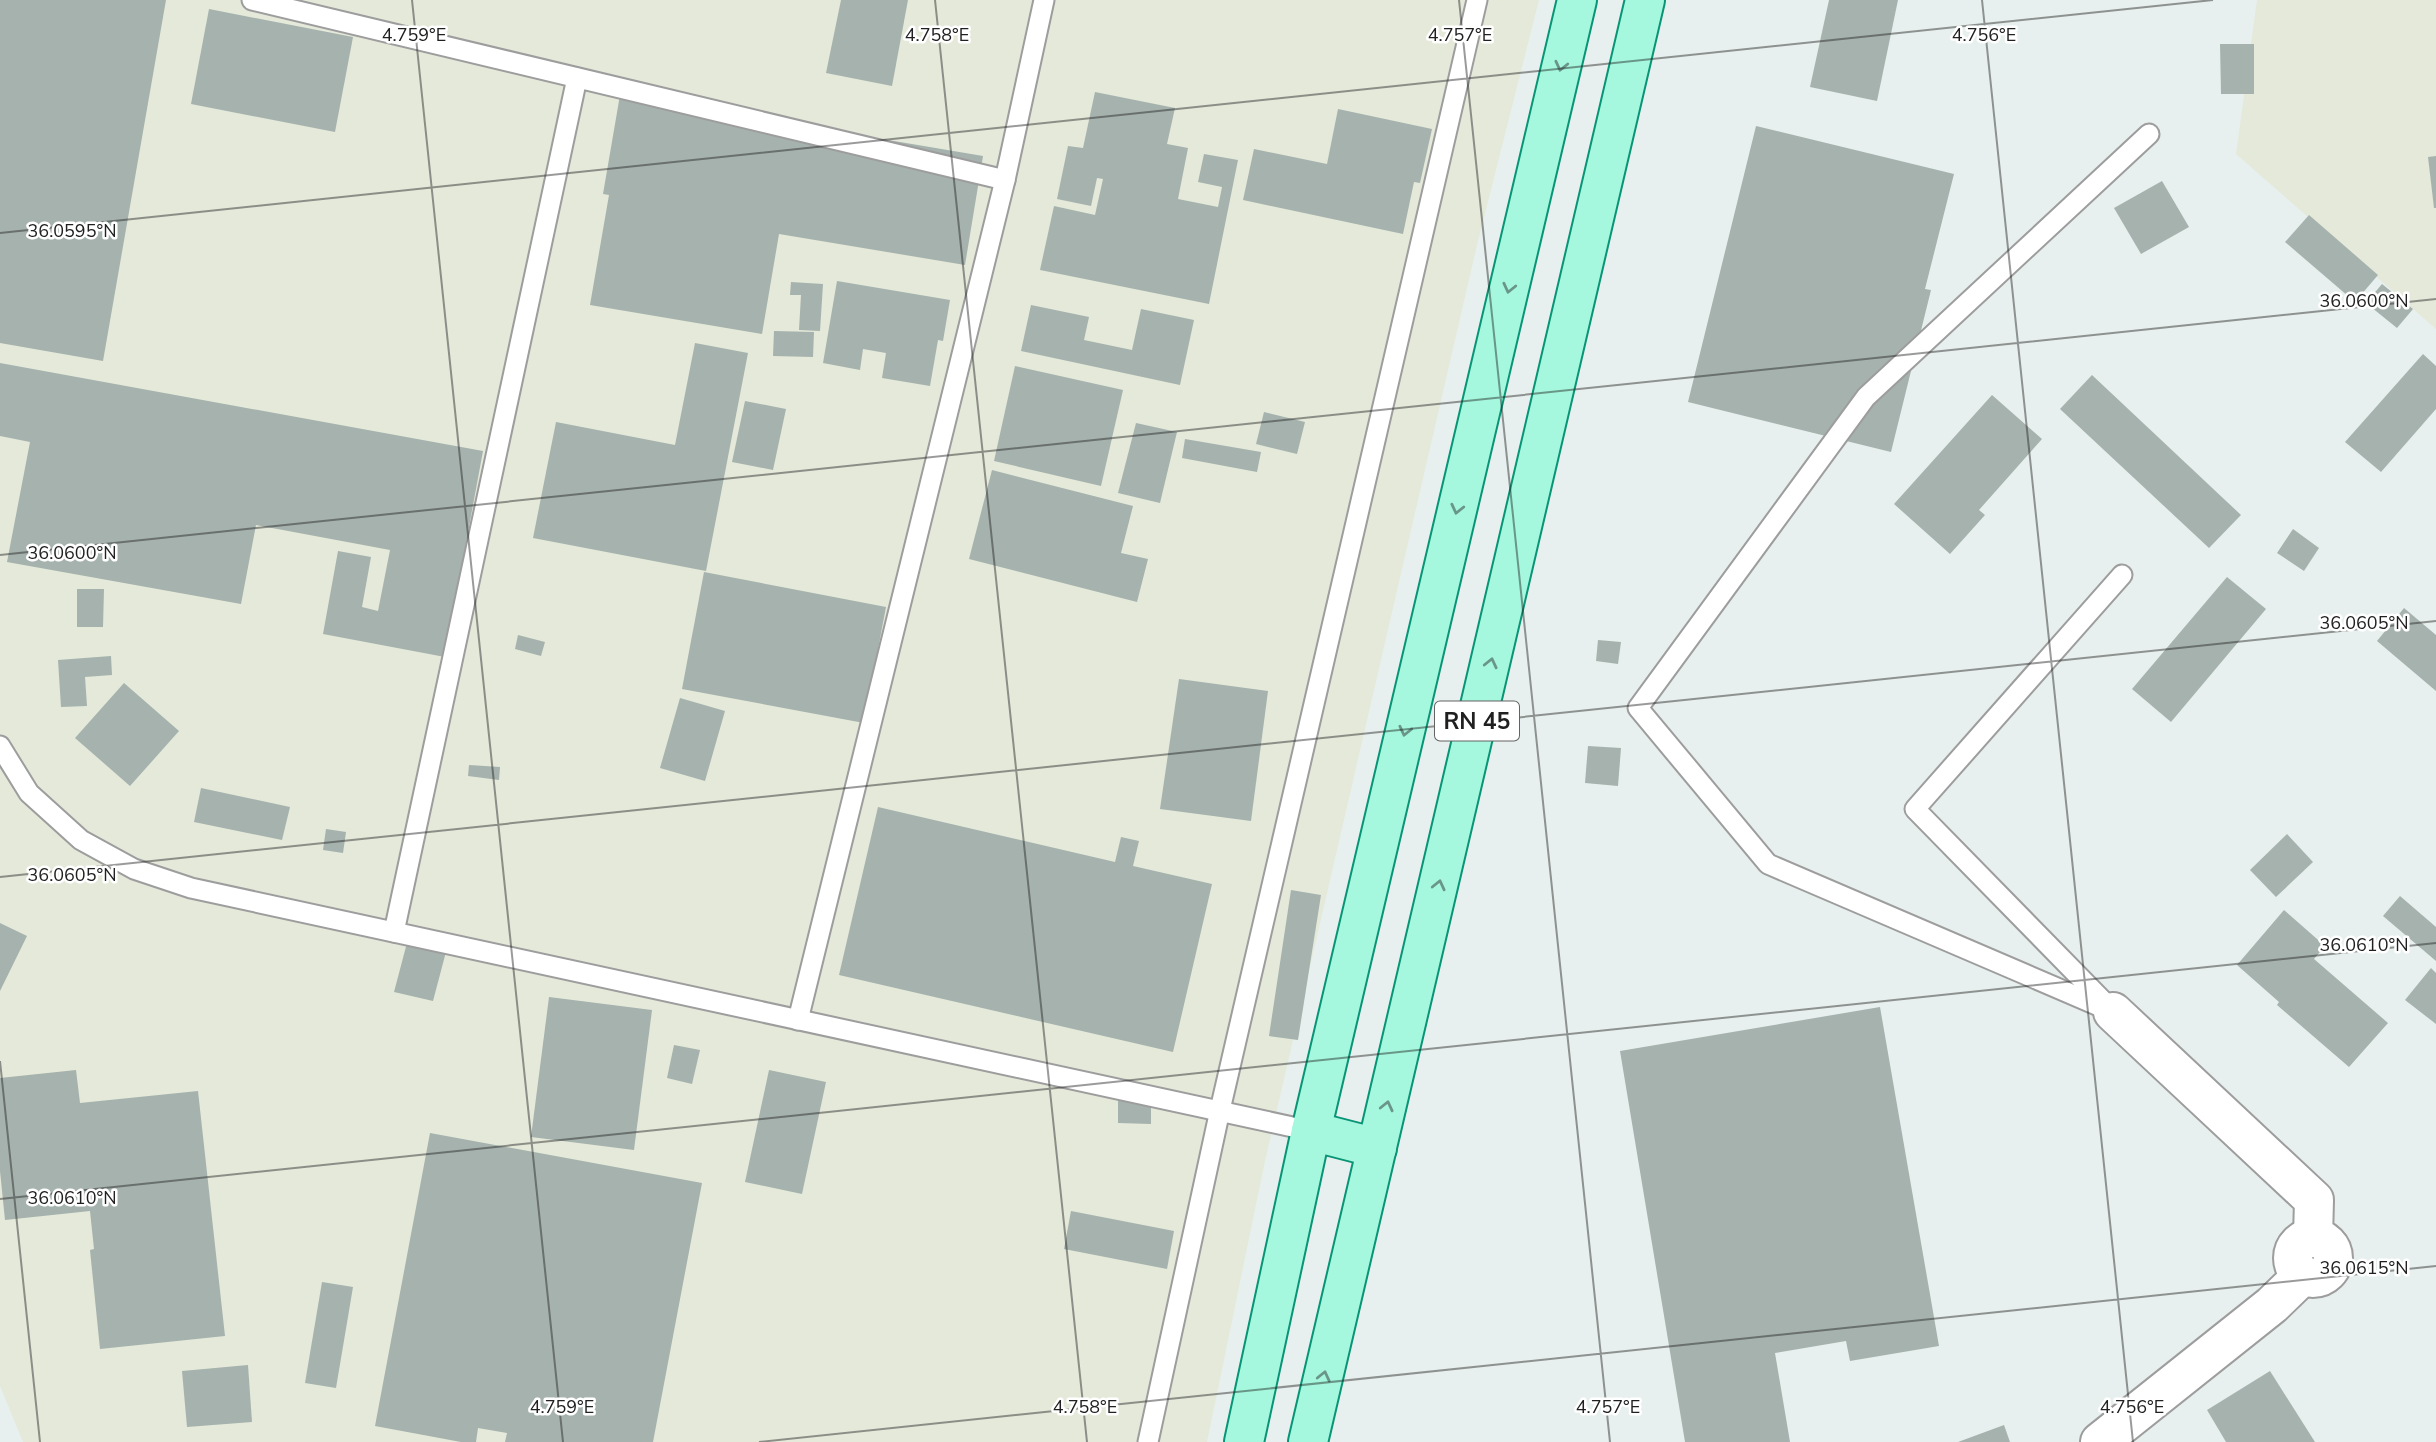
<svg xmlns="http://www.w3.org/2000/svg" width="2436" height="1442" viewBox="0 0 2436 1442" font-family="'Nunito Sans',sans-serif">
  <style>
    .industrial { fill: #e4e9da }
    .building { fill: #a6b2ad }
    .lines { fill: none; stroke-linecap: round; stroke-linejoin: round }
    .lane-casing { stroke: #9d9d9d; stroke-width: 23 }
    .street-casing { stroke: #9d9d9d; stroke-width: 42 }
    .primary-casing { stroke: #089576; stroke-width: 42 }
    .lane { stroke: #fff; stroke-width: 19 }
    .street { stroke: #fff; stroke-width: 38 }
    .primary { stroke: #a5f7dd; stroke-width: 38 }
    .oneway { stroke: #699688 }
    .ticks { fill: none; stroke: #202020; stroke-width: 2; stroke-opacity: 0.45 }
    .labels { text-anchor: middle; stroke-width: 5; stroke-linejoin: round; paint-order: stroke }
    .shield { fill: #fff; stroke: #636363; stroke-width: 2 }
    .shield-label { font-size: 23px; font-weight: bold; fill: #202020 }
    .ticks-label { font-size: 18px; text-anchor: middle; fill: #202020; stroke: #fff; stroke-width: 5; stroke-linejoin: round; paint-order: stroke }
  </style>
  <rect width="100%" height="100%" fill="#e7f0ee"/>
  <g class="industrial">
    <polygon points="0,0 1539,0 1477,245 1265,1161 1207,1442 23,1442 0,1386"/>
    <polygon points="2257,0 2436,0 2436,329 2236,154"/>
  </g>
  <g class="building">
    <polygon points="0,0 166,0 103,361 0,343"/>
    <polygon points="841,0 908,0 892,86 826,73"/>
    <polygon points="1829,0 1898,0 1877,101 1810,87"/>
    <polygon points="209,9 353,37 335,132 191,104"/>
    <polygon points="2220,44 2254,44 2254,94 2221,94"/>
    <polygon points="1095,92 1175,108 1167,144 1188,148 1178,199 1218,207 1222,187 1198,182 1204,154 1238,160 1209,304 1040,270 1054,206 1095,215 1103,179 1097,178 1091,206 1057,199 1068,146 1083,148"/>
    <polygon points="620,95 983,156 965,265 779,234 762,334 590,305 609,195 603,194"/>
    <polygon points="1338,109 1432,129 1420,183 1414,182 1403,234 1243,200 1254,149 1327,164"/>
    <polygon points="1756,126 1954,174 1925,289 1931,290 1891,452 1688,402"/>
    <polygon points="2436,156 2436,208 2434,208 2428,157"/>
    <polygon points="2162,181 2189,227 2141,254 2114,208"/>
    <polygon points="2309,215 2378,275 2355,302 2285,242"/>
    <polygon points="837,281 950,300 943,341 938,340 930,386 882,378 886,353 863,349 860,370 823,363"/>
    <polygon points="791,282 823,284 820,331 799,330 801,295 790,295"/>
    <polygon points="2382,284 2413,309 2397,328 2366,303"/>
    <polygon points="1031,305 1089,317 1084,340 1132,350 1141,309 1194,320 1180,385 1021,351"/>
    <polygon points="774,331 814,332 813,357 773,356"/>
    <polygon points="695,343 748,353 706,571 533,538 556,422 675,445"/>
    <polygon points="2423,354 2436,366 2436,409 2381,472 2345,442"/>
    <polygon points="0,363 483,451 445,657 323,634 338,551 371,557 362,607 378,611 390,550 256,525 241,604 7,562 30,442 0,436"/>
    <polygon points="1015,366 1123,390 1101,486 994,461"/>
    <polygon points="2092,375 2241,515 2209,548 2060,409"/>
    <polygon points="1992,395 2042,439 1979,510 1985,515 1950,554 1894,504"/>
    <polygon points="745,401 786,409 773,470 732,462"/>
    <polygon points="1264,412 1305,422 1297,454 1256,444"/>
    <polygon points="1136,423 1177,432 1160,503 1118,493"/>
    <polygon points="1185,439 1261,452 1257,472 1182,458"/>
    <polygon points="992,470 1133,506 1121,553 1148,559 1137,602 969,559"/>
    <polygon points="2293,529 2319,548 2304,571 2277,553"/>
    <polygon points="704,572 886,607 864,723 682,689"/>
    <polygon points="2227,577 2266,609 2171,722 2132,689"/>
    <polygon points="77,589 104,589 103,627 77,627"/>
    <polygon points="2404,608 2436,635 2436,691 2377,641"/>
    <polygon points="518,635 545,642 541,656 515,649"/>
    <polygon points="1598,640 1621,642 1618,664 1596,661"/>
    <polygon points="111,656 112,675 85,677 87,706 61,707 58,660"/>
    <polygon points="1179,679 1268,691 1251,821 1160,809"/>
    <polygon points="124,683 179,731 130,786 75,738"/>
    <polygon points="680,698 725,711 705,781 660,768"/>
    <polygon points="1588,746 1621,748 1618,786 1585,783"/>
    <polygon points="469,765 500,767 499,780 468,776"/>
    <polygon points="201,788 290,807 282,840 194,822"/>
    <polygon points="878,807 1115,862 1121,837 1139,841 1133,866 1212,884 1173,1052 839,975"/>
    <polygon points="326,829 346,832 343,853 323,850"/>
    <polygon points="2287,834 2313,862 2276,897 2250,870"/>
    <polygon points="1291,890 1321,895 1298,1040 1269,1036"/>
    <polygon points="2400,896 2436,927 2436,961 2383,916"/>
    <polygon points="2284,910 2325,946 2314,959 2388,1023 2349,1067 2277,1005 2279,1002 2237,965"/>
    <polygon points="0,923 27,936 0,991"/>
    <polygon points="408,939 447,948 433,1001 394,992"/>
    <polygon points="2431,968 2436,973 2436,1024 2405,1000"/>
    <polygon points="549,997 652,1010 634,1150 531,1137"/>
    <polygon points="1880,1007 1939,1346 1850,1361 1846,1341 1775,1353 1790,1442 1685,1442 1620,1051"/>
    <polygon points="674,1045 700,1050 692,1084 667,1078"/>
    <polygon points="76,1070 80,1103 198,1091 225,1336 100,1349 90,1250 94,1249 90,1211 5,1220 0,1171 0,1078"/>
    <polygon points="769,1070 826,1082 802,1194 745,1182"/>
    <polygon points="1118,1087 1151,1088 1151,1124 1118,1123"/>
    <polygon points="430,1133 702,1183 653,1442 505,1442 507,1433 478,1428 476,1442 461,1442 375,1426"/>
    <polygon points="1071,1211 1174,1231 1167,1269 1064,1249"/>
    <polygon points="322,1282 353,1287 336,1388 305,1383"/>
    <polygon points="248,1365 252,1422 187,1427 182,1371"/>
    <polygon points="2270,1371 2315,1442 2226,1442 2207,1410"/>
    <polygon points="2004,1425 2010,1442 1958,1442"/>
  </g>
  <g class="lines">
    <defs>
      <g id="lane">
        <polyline points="252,0 1005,180"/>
        <polyline points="0,746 29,793 81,840 134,869 191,888 1311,1131"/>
        <polyline points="394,932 577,78"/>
        <polyline points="2105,1003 1915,809 2122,575"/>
        <polyline points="2113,1012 1768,864 1638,708 1866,397 2149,134"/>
        <polyline points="798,1020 1005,180 1044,0"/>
        <polyline points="1148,1442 1220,1110 1477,0"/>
      </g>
      <g id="street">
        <polyline points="2113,1012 2314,1200 2313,1238"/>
        <circle cx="2313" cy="1258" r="20"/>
        <polyline points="2100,1442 2272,1305 2303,1275"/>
      </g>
      <g id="primary">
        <polyline points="1311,1131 1377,1148"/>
        <polyline points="1244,1442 1311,1131 1577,0"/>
        <polyline points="1308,1442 1645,0"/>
      </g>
    </defs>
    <use href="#lane" class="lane-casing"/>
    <use href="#street" class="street-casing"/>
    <use href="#primary" class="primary-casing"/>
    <use href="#lane" class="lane"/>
    <use href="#street" class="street"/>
    <use href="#primary" class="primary"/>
  </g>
  <defs><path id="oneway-chevron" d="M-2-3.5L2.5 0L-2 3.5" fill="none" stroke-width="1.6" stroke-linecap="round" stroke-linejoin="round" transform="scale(1.75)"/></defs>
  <g class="oneway">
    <use href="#oneway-chevron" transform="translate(1561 66) rotate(103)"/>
    <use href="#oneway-chevron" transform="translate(1509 288) rotate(103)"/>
    <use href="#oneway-chevron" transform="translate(1457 509) rotate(103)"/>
    <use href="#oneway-chevron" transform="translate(1491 663) rotate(-77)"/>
    <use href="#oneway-chevron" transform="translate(1405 731) rotate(103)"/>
    <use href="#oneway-chevron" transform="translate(1439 885) rotate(-77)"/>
    <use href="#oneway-chevron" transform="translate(1387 1106) rotate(-77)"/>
    <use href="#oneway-chevron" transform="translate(1324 1376) rotate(-77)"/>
  </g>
  <path class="ticks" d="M412 0 563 1442M935 0 1087 1442M1459 0 1610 1442M1982 0 2133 1442M0 233 2213 0M0 555 2436 299M0 877 2436 621M0 1061 40 1442M0 1199 2436 943M759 1442 2436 1266"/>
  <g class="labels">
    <rect class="shield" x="1435" y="701.5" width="84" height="39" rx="5"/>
    <g class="shield-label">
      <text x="1477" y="729">RN 45</text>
    </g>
  </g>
  <g class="ticks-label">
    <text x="414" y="41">4.759°E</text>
    <text x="937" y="41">4.758°E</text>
    <text x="1460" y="41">4.757°E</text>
    <text x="1984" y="41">4.756°E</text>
    <text x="72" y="237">36.0595°N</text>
    <text x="2364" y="307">36.0600°N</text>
    <text x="72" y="559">36.0600°N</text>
    <text x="2364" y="629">36.0605°N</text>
    <text x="72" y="881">36.0605°N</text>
    <text x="2364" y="951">36.0610°N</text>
    <text x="72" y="1204">36.0610°N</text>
    <text x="2364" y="1274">36.0615°N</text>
    <text x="562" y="1413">4.759°E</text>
    <text x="1085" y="1413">4.758°E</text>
    <text x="1608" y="1413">4.757°E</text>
    <text x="2132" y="1413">4.756°E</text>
  </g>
</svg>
